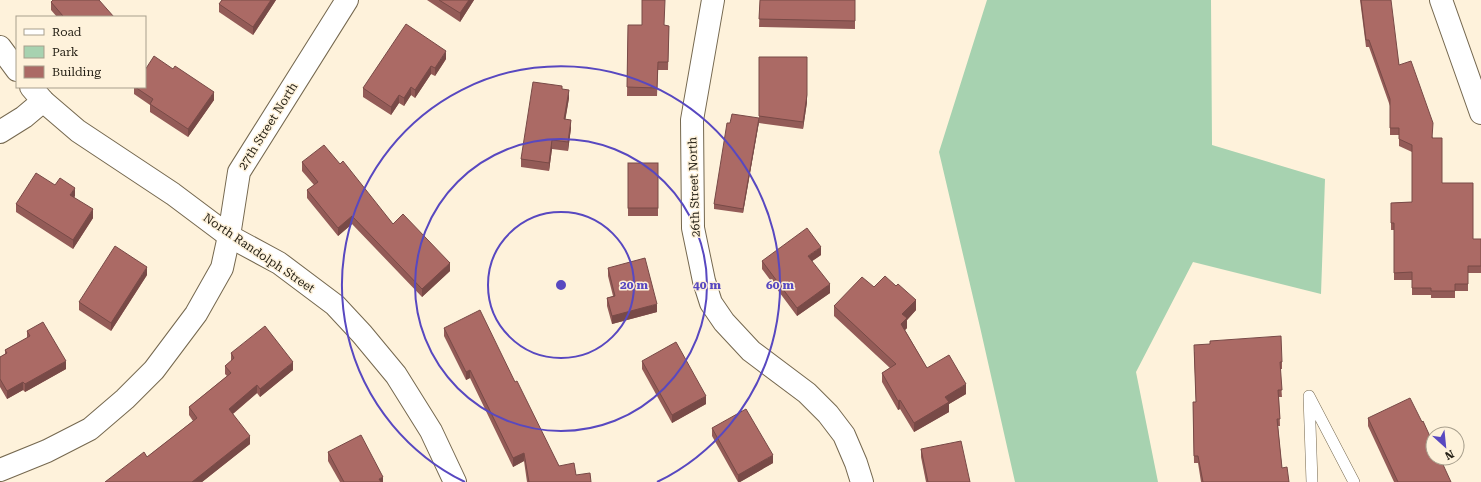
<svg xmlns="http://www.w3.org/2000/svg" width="1481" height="482" viewBox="0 0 1481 482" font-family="'Roboto Serif',serif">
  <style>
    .green { fill: #a7d2b0 }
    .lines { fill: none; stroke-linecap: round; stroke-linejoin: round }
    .service-casing { stroke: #75684f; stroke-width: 12 }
    .minor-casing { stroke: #75684f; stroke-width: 24 }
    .service { stroke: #fff; stroke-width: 11 }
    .minor { stroke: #fff; stroke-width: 22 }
    .wall { fill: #935b57 }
    .shaded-wall { fill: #784a47 }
    .building { fill: #ab6a65; stroke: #784a47 }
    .ring { fill: none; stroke: #5848c0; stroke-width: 2 }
    .labels { text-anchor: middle; stroke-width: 3; stroke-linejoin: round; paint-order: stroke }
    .street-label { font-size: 12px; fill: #272217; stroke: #fef2db }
    .centre { fill: #5848c0; stroke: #fef2db; stroke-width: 2 }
    .ring-label { font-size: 12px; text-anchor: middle; font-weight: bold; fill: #5848c0; stroke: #fef2db; stroke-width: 3; stroke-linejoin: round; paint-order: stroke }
  </style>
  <rect width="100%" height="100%" fill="#fef2db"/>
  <polygon class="green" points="987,0 1211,0 1212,145 1325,179 1321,294 1193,262 1136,372 1158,482 1015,482 980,327 939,152"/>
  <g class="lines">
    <defs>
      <polyline id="service" points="1312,482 1309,396 1354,482"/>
      <g id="minor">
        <polyline points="713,0 692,120 693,228 704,281 711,303 724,322 751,351 807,393 828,414 844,435 856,463 862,482"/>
        <polyline points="1441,0 1481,113"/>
        <polyline points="0,47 17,70"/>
        <polyline points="31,87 43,101 78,131 173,194 229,236 279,263 335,305 362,334 396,375 431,431 455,482"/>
        <polyline points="0,132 24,117 43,101"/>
        <polyline points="0,470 47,451 90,429 125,399 154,370 196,314 222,268 229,236 239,172 347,0"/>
      </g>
    </defs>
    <use href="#service" class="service-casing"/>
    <use href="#minor" class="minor-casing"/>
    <use href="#service" class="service"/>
    <use href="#minor" class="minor"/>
  </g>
  <g class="wall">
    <polygon points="222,0 276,0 253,35 219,12 219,4"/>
    <polygon points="427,0 474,0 460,22"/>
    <polygon points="760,0 855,0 855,29 759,27"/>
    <polygon points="1360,0 1389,0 1399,65 1433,138 1442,183 1473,239 1481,239 1481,273 1468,273 1468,291 1455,291 1455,298 1431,298 1431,295 1412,295 1412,280 1394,280 1394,230 1391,230 1391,203 1412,202 1412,152 1399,146 1399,135 1390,135 1390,106 1369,47 1366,47"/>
    <polygon points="51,2 114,17 57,17 51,10"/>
    <polygon points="628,25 669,26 668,70 658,70 657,96 627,96"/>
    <polygon points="759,57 807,102 803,129 759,123"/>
    <polygon points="446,59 435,76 431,74 415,98 411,95 404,106 399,103 391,115 363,97 363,88"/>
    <polygon points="173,69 214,100 188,137 150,112 150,105 134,94 134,87 145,87"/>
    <polygon points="562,89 569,98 565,120 571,128 568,151 552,149 549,171 521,167 521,159"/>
    <polygon points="759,122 743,213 714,209 714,204 730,123"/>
    <polygon points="302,162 340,164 393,224 450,271 422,297 352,224 338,236 307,198 307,190 314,185 302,171"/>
    <rect x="628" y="163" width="30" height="53"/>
    <polygon points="55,185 75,196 74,197 93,218 73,249 16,212 16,204"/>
    <polygon points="821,255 812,261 830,293 797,316 762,269 762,261"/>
    <polygon points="608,268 657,312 612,324 607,306 607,298 613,296 608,276"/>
    <polygon points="147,275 111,331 79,310 79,302"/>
    <polygon points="834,306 916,310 907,320 907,328 905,330 927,368 966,394 949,404 949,412 914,432 900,409 898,410 882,382 882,373 890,368 834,316"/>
    <polygon points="444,328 515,382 559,466 576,475 591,482 527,482 524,461 513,467 470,378 466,380 444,336"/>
    <polygon points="27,331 66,369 25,392 23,390 7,399 0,387 0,357 5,354 5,350 27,338"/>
    <polygon points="1194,352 1282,362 1282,369 1280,369 1282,397 1279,397 1280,426 1278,426 1282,468 1289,482 1201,482 1198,463 1194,463 1193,402 1196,402"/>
    <polygon points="231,353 293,370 260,397 257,393 233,414 250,444 202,482 105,482 147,457 193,421 189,415 189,407 227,376 225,374 225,366 231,361"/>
    <polygon points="642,361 706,404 672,423 642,369"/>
    <polygon points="1368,418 1451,482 1394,482 1368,426"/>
    <polygon points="712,428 773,463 740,482 738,482 712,436"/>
    <polygon points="921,449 970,482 926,482 921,457"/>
    <polygon points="328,452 383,482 340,482 328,461"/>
  </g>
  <g class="shaded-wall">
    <polygon points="271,0 276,0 253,35 253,27"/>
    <polygon points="469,0 474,0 460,22 460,13"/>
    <polygon points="446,51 446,59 435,76 435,68"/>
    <polygon points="807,65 807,102 803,129 803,122"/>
    <polygon points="431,66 431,74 415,98 415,90"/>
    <polygon points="411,87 411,95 404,106 404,98"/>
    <polygon points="569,90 569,98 564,128 564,119"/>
    <polygon points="214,92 214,100 188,137 188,129"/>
    <polygon points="399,95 399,103 391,115 391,107"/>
    <polygon points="759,118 759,122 743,213 743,209"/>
    <polygon points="571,120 571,128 568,151 568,142"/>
    <polygon points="552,140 552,149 549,171 549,163"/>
    <polygon points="75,188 75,196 70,203 70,195"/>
    <polygon points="93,209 93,218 73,249 73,240"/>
    <polygon points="352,216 352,224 338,236 338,228"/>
    <polygon points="821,247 821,255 808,264 808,256"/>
    <polygon points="450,263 450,271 422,297 422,289"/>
    <polygon points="147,267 147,275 111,331 111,323"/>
    <polygon points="830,284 830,293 797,316 797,308"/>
    <polygon points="916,300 916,310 907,320 907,328 901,334 901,324 902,314"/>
    <polygon points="657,304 657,312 612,324 612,316"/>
    <polygon points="66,361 66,369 25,392 25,384"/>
    <polygon points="293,362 293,370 260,397 260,389"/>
    <polygon points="470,370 470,378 466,380 466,372"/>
    <polygon points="23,382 23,390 7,399 7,391"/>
    <polygon points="966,384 966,394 949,404 949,412 914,432 914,423 945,397"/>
    <polygon points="257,385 257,393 229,417 229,409"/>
    <polygon points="706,396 706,404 672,423 672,415"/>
    <polygon points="900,400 900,409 898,410 898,401"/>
    <polygon points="250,436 250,444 202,482 192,482"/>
    <polygon points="524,453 524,461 513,467 513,458"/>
    <polygon points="773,455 773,463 740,482 738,482 738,475"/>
    <polygon points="383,477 383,482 379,482 379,479"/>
  </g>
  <g class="building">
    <polygon points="53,0 99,0 114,17 61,17 63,16 51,2"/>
    <polygon points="222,0 271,0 253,27 219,4"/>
    <polygon points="439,0 469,0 460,13"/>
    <polygon points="642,0 665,0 664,25 669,26 668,62 658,62 657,88 627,87 628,25 642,25"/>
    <polygon points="760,0 855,0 855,21 759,19"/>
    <polygon points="1361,0 1391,0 1399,65 1411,61 1433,123 1432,138 1442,138 1442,183 1473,183 1473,239 1481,239 1481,266 1468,266 1468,284 1455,284 1455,291 1431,291 1431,288 1412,288 1412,272 1394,273 1394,223 1391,223 1391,203 1412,202 1412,145 1399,139 1399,128 1390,128 1390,99 1369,40 1366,40"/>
    <polygon points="406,24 446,51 435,68 431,66 415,90 411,87 404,98 399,95 391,107 363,88"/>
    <polygon points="154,56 173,69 175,66 214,92 188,129 150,104 153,99 135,87 145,87 145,70"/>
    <polygon points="759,57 807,57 807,95 803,122 759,116"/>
    <polygon points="533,82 562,86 562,89 569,90 564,119 571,120 568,142 552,140 549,163 521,159"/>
    <polygon points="732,114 759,118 743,209 714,204 727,123 730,123"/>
    <polygon points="324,145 340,164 343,161 393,224 403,214 450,263 422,289 352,216 338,228 307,190 318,182 302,162"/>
    <rect x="628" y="163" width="30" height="45"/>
    <polygon points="36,173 55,185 60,178 75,188 70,195 93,209 73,240 16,204"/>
    <polygon points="807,228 821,247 808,256 830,284 797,308 762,261"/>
    <polygon points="115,246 147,267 111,323 79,302"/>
    <polygon points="645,258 657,304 612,316 607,298 615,296 608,268"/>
    <polygon points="885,276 896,286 898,284 916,300 902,314 907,318 901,324 927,368 949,355 966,384 945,397 949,402 914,423 900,400 898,401 882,373 896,364 834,306 862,277 874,287"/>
    <polygon points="480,310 515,382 517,381 559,466 574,463 576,475 590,473 591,482 529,482 524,453 513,458 470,370 466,372 444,328"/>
    <polygon points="43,322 66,361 25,384 23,382 7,391 0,379 0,357 7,353 5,350 30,336 27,331"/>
    <polygon points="265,326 293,362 260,389 257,385 229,409 250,436 192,482 105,482 144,452 147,457 197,418 189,407 231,373 225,366 234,358 231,353"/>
    <polygon points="1281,336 1282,362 1280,362 1282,390 1278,390 1280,419 1277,419 1282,468 1287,467 1289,482 1203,482 1198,456 1194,456 1193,402 1196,402 1194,345 1210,344 1210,341"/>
    <polygon points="676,342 706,396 672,415 642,361"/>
    <polygon points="1410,398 1422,422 1423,421 1433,443 1433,458 1440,458 1451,482 1398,482 1368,418"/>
    <polygon points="746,409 773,455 738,475 712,428"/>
    <polygon points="361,435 383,477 379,479 381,482 344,482 328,452"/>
    <polygon points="961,441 970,482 928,482 921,449"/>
  </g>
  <g class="ring">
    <circle cx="561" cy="285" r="73"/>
    <circle cx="561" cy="285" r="146"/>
    <path d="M465 482A219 219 0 1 1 657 482"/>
  </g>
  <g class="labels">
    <g class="street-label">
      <text transform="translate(268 126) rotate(-58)" y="4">27th Street North</text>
      <text transform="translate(694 187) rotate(-92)" y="4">26th Street North</text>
      <text transform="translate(259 253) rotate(34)" y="4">North Randolph Street</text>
    </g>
  </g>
  <circle cx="561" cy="285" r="6" class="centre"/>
  <g class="ring-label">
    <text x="634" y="289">20 m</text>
    <text x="707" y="289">40 m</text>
    <text x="780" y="289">60 m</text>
  </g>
  <rect x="16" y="16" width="130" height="72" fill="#fef2db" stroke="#a89f8d"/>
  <rect x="24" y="29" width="20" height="6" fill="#ffffff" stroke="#a89f8d"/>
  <text x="52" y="36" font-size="12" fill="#272217">Road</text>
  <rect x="24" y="46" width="20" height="12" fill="#a7d2b0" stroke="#a89f8d"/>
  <text x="52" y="56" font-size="12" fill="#272217">Park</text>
  <rect x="24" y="66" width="20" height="12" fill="#ab6a65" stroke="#a89f8d"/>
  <text x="52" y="76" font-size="12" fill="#272217">Building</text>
  <g transform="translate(1445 446) rotate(153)"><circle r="19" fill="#fef2db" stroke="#a89f8d"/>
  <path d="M0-3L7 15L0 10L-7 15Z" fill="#5848c0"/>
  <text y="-6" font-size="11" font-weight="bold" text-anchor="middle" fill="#272217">N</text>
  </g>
</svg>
